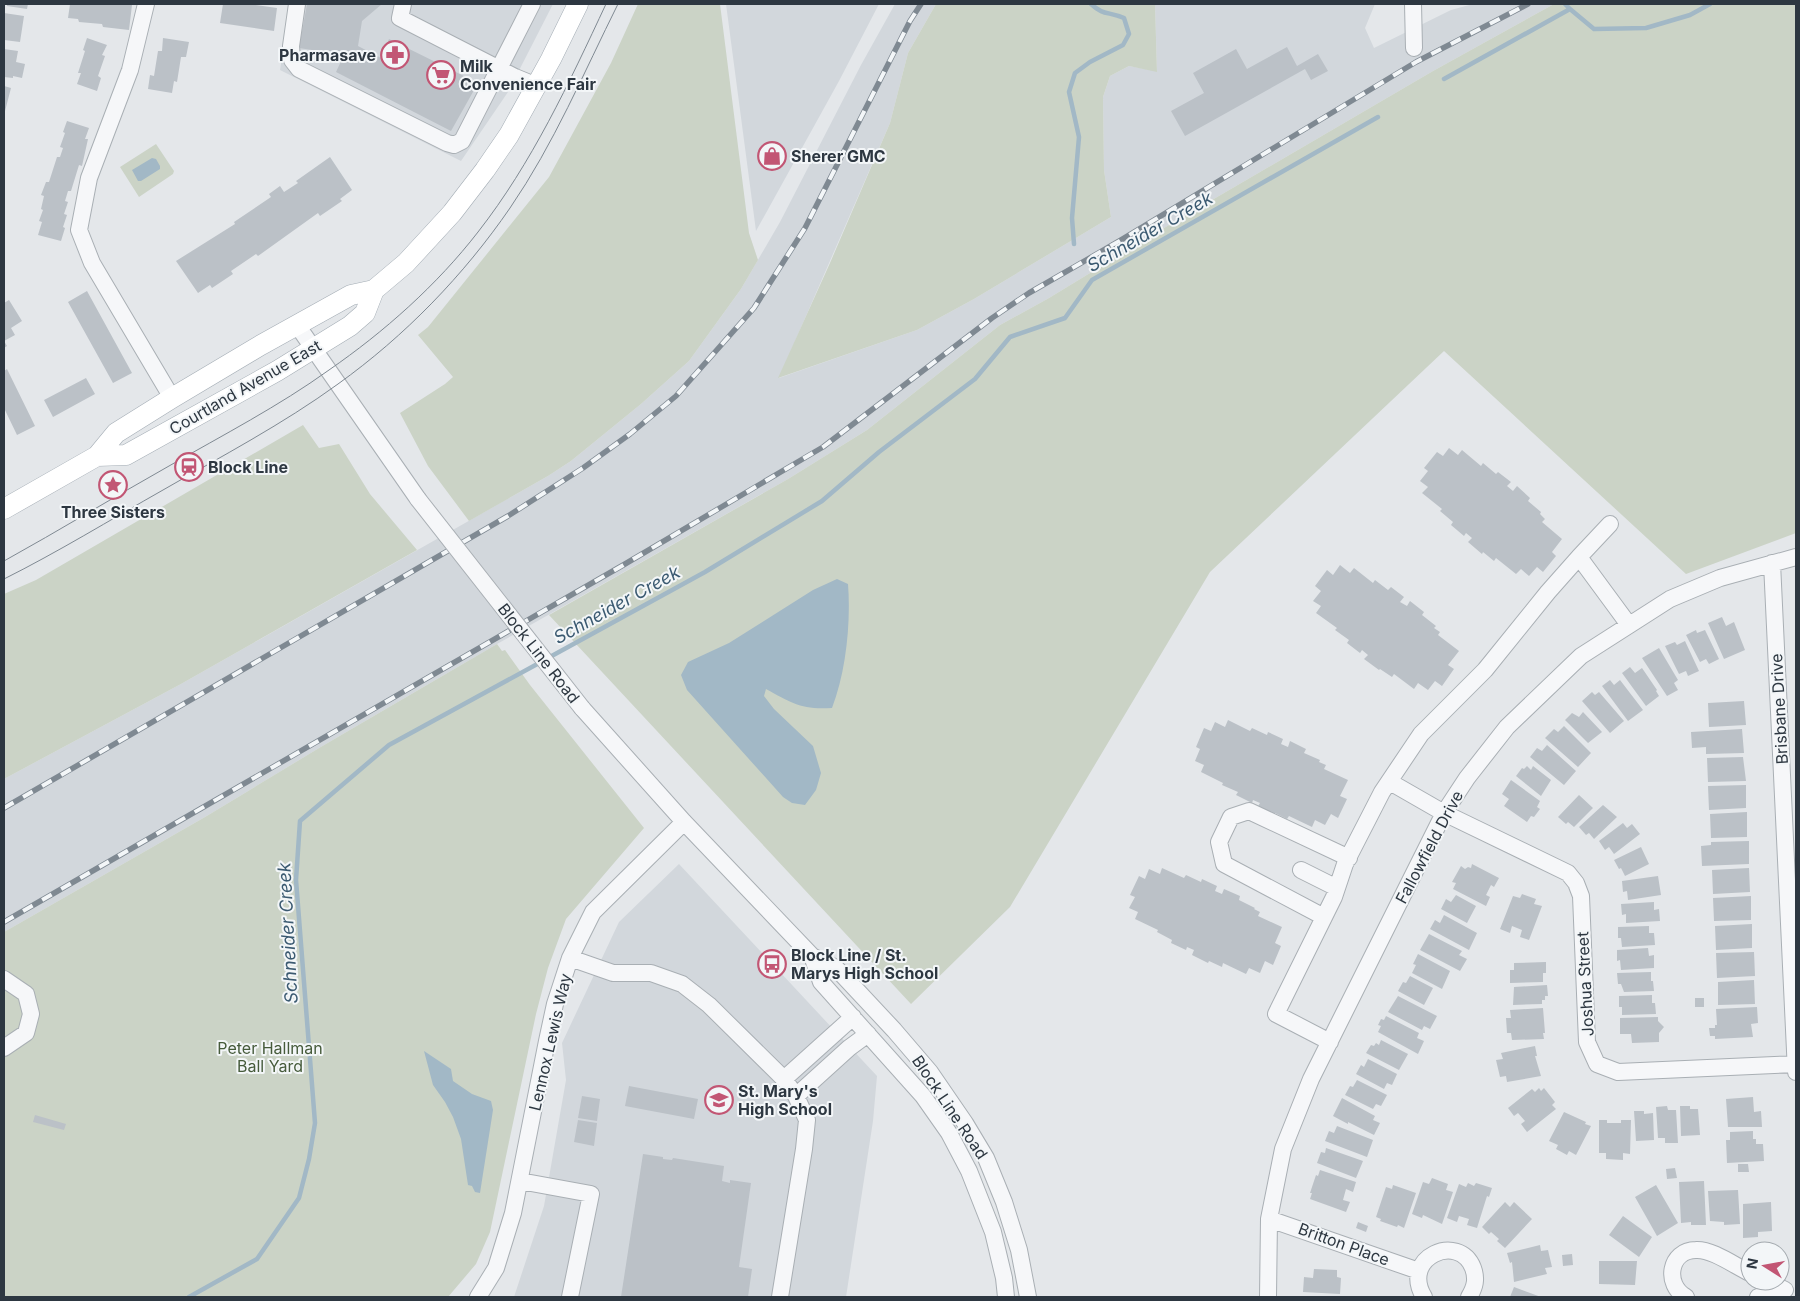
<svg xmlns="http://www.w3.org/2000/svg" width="1800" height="1301" viewBox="0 0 1800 1301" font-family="Inter,sans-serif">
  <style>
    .built { fill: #d2d7dc }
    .green { fill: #cbd3c6 }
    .water { fill: #a2b8c6 }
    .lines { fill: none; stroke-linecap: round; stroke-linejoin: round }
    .stream { stroke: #a2b8c6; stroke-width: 4.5 }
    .building { fill: #bbc1c7 }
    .minor-casing { stroke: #a9afb4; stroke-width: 18 }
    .major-casing { stroke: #a4adb5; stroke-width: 21 }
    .minor { stroke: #f6f7f9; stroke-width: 16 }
    .major { stroke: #fff; stroke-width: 20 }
    .tram { stroke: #7f8992; stroke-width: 1 }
    .rail-casing { stroke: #7f8992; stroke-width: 5.5 }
    .rail { stroke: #f3f6f8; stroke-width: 4; stroke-dasharray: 11; stroke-linecap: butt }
    .minor-bridge-casing { stroke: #a9afb4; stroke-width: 18; stroke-linecap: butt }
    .minor-bridge { stroke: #f6f7f9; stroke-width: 16 }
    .labels { text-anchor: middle; stroke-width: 4; stroke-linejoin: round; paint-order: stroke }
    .poi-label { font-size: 16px; font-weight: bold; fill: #2d3741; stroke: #f3f6f8; text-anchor: start }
    .street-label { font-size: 16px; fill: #2d3741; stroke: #f3f6f8 }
    .park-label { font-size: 16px; fill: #465b3b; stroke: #f3f6f8 }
    .water-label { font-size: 18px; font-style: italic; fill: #3b5a71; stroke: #f3f6f8 }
  </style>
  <rect width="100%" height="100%" fill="#e4e7ea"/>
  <path class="built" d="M290,4H553L508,92L461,161L280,70Z
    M726,4H879L839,81L756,231Z
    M895,4H936L908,53L890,123L779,378L917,330L974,299L1111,217L1104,170L1103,97L1110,76L1129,66L1157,71L1155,4H1375L1365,28L1374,48L1451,10L1473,4H1554L1433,71L1164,228L1049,298L1000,325L867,430L788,479L497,644L319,748L205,817L4,932V779L181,684L548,476L571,461L641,404L689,361L741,289L780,222L861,65Z
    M679,864L877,1076L873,1121L846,1297H514L544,1206L566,1080L562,1043L619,922Z"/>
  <path class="green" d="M638,4H720L749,233L758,260L741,289L689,361L641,404L571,461L548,476L469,521L428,466L400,413L445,384L453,377L418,335L428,327L549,177L611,63Z
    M936,4H1155L1157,72L1129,66L1110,76L1103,97L1104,170L1111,217L974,299L917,330L778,378L830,263L890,123L908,53Z
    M1554,4H1796V533L1686,574L1444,351L1210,572L1010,907L911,1004L549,615L788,479L867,430L1000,325L1049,298L1164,228L1433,71Z
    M156,144L174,171L173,174L139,197L120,167Z
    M303,425L319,448L339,444L370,494L417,550L181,684L4,779V594L36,580Z
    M497,644L502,651L505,650L530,685L644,828L566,919L548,968L536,1014L490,1232L476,1264L448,1297H4V932L205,817L319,748Z"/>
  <path class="water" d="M152,158L156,159L160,166V169L141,181H138L132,170Z
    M837,579L848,584C851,623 846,672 832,708C801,710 792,703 766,689L764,696L774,709L813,746L821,773L816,790L805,805L792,803L783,797L687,690L681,675L688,662L729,643L813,590Z
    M424,1051L451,1069L453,1081L472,1094L491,1101L493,1110L480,1193L475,1192L472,1186L468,1185L461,1139L453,1117L445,1102L433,1085Z"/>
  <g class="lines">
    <path class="stream" d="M1565,4L1570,9L1594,29L1646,28L1690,15L1710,4
      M1444,79L1570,9
      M1074,244L1072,218L1079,137L1069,92L1075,73L1090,62L1123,45L1129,34L1124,18C1108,11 1104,16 1091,4
      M548,658L705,572L822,501L879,452L975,379L1010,337L1065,318L1092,280L1378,117
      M189,1297L257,1259L299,1198L309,1159L315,1123L296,880L300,821L389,745L541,662"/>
  </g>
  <path class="building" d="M7,4H28L27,9L7,6Z
    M70,4L132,5L129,30L103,27L102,24L79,22L78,19L68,18Z
    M223,4H248L277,8L274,31L220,23Z
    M307,4H382L362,21L358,46L381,58L389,39L478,83L451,131L336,72L344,55L299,48Z
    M4,13L24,16L20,42L4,40Z
    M87,38L107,45L102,55L105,56L98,76L101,78L97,91L77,84L81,73H78L85,51L83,50Z
    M163,38L189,42L186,57H181L177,82L174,81L172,93L148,89L150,75L154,76L158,51H162Z
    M1287,47L1297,66L1318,54L1328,71L1311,80L1305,69L1185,136L1171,111L1204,93L1193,73L1236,49L1247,69Z
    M4,49L18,51L16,62L25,64L22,78L13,76V78L4,77Z
    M4,86L11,88L4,115Z
    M67,121L89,128L85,139H88L82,166L79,165L71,191H68L65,201L68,202L64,214L67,215L63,227L65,228L61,241L38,235L42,222L39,221L43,210L41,209L44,196L41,195L46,182H49L57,157H60L63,148L60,147L65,133L63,132Z
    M330,157L352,190L340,199L342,201L320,216L318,213L258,256L256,254L231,271L233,274L212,288L210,285L198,293L176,261L235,224L234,222L271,197L269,194L280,186L284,192L298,183L296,181Z
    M87,291L132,373L113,383L68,302Z
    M9,300L22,321L11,328L15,335L4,341L7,346L4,348V303Z
    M7,369L35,426L17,435L4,408V371Z
    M86,378L95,394L53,417L44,400Z
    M1449,448L1458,455L1462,450L1481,466L1483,463L1496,474L1498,472L1511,482L1507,486L1513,491L1517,486L1530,498L1528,501L1541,512L1540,514L1545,519L1542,522L1562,539L1552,552L1556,556L1543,572L1537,567L1529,576L1521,569L1516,574L1496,558L1494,561L1483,552L1482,554L1468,542L1472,538L1466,533L1464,536L1451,525L1453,522L1440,511L1442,509L1422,493L1428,487L1420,481L1428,471L1424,468L1437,452L1443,456Z
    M1340,565L1350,573L1354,568L1373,583L1375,580L1388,590L1391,587L1404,597L1400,602L1407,606L1410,601L1424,612L1422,615L1436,626L1434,628L1440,632L1438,635L1459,651L1448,665L1454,669L1442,686L1435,681L1428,690L1418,683L1414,689L1394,674L1392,677L1380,669L1379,670L1364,659L1368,655L1362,650L1360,653L1347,643L1349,640L1335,630L1337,628L1316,613L1321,606L1313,601L1321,591L1315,586L1327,570L1333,575Z
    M1722,617L1726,626L1734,622L1745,650L1724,659L1708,623Z
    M1696,630L1697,633L1705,630L1719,659L1709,664L1706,659L1700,662L1686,635Z
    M1685,641L1699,671L1688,676L1686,671L1679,674L1665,646L1675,642L1677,645Z
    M1659,648L1678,680L1674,683L1678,690L1667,696L1642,658Z
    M1630,667L1635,673L1642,668L1657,690L1656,691L1659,696L1646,706L1622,673Z
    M1610,680L1614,685L1620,680L1643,710L1628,721L1602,686Z
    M1592,692L1595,695L1599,692L1624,721L1610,733L1582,701Z
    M1744,701L1746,725L1709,727L1708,703Z
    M1583,712L1602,732L1588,743L1565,720L1572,713L1579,717Z
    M1228,720L1250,731L1252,728L1267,735L1268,732L1283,739L1281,744L1288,747L1290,741L1306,749L1304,753L1320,760L1319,762L1326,765L1324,769L1348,780L1340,796L1347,799L1338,818L1331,814L1325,825L1315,820L1312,827L1289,816L1287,819L1275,813L1274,816L1257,808L1260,803L1253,800L1252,803L1236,795L1238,792L1222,785L1223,783L1201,772L1204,765L1195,761L1200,749L1196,747L1204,728L1211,731L1215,722L1225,727Z
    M1564,726L1591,753L1578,767L1545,738L1554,729L1558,732Z
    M1742,729L1744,753L1706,754V747L1692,748L1691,732Z
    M1547,745L1576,771L1564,785L1530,757L1537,748L1542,751Z
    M1743,757L1746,781L1708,782L1707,758Z
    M1527,766L1531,770L1533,766L1551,780L1541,796L1516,776L1522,768L1524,769Z
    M1511,780L1540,801L1537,807L1540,809L1534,817L1531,816L1527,822L1504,806L1509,799L1502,794Z
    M1746,785V808L1709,810L1708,786Z
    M1579,795L1593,808L1574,827L1568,822L1566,824L1558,817Z
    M1603,805L1617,817L1594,839L1589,833L1586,835L1579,827Z
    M1747,812V837L1711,838L1710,814Z
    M1623,823L1627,828L1632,824L1640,834L1614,854L1609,847L1605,850L1599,841Z
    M1749,841V864L1702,866L1701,846L1711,845V842Z
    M1641,847L1649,864L1625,876L1621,868L1619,869L1614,860Z
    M1472,864L1499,878L1494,887L1491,885L1486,895L1490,897L1486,906L1453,889L1456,883L1452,882L1461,866L1465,869L1468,867L1471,868Z
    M1162,868L1184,878L1186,875L1201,882L1202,879L1217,886L1215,891L1222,894L1224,889L1240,896L1239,900L1255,908L1254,909L1260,912L1258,916L1282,927L1275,943L1281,946L1273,965L1265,961L1260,973L1249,968L1246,974L1223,963L1222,967L1209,961L1208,963L1192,955L1194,950L1187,947L1186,950L1171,943L1172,940L1157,932L1158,930L1135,919L1138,912L1129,908L1135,897L1130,895L1139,876L1145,879L1149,869L1160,874Z
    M1749,868L1750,892L1713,894L1712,870Z
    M1658,876L1661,895L1628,900L1627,891L1623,892L1622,881Z
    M1522,894L1536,899L1534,904L1542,906L1529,940L1520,937L1522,930L1512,926L1510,933L1500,929L1513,896L1520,898Z
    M1456,895L1476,906L1467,923L1441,909L1446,899L1451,902Z
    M1751,896V920L1714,921L1713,898Z
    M1654,902V910L1659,909L1660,921L1626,923V914L1622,915L1621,904Z
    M1444,915L1477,933L1469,950L1430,929L1435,920L1440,923Z
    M1752,924V948L1716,950L1715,926Z
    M1649,926V933H1654L1655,945L1622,947L1621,938H1618V927Z
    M1429,934L1462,951L1459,955L1467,959L1460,971L1420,950Z
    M1648,948L1649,956L1654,955V968L1621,970L1620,960L1617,961V950Z
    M1754,952L1755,976L1717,978L1716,953Z
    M1418,954L1450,971L1442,989L1412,973L1416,965L1413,964Z
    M1546,962V973H1543V982L1510,983V970H1514V963Z
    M1651,972V981H1653L1654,991L1624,992L1621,984H1618L1617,973Z
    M1410,976L1433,988L1424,1005L1398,991L1403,982L1406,983Z
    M1754,980L1755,1004L1718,1005V982Z
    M1547,985L1548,996H1545V1000H1542V1004L1513,1005L1514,987Z
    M1652,995V1003H1655L1656,1014L1622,1015V1007H1619V996Z
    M1398,996L1437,1016L1430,1029L1424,1026L1422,1030L1388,1012Z
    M1695,998H1704V1007H1695Z
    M1757,1007L1758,1023L1751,1024L1753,1037L1715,1039V1036H1710L1709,1028H1715V1025H1717L1716,1009Z
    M1543,1008L1545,1033H1543L1544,1039L1512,1040L1511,1033H1507L1506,1018H1511L1510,1010Z
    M1386,1016L1419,1033L1417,1038L1424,1041L1418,1054L1378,1032L1381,1026L1378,1025L1381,1019L1384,1020Z
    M1658,1017V1021L1664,1027L1659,1033V1042L1632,1043L1631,1034H1620V1018Z
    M1381,1040L1408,1054L1399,1070L1366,1053L1371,1045L1374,1046L1376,1043L1379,1045Z
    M1535,1046L1537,1056H1535L1541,1076L1507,1082L1506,1076L1500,1077L1496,1060L1503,1059L1501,1053Z
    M1368,1059L1397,1074L1392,1085L1387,1083L1384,1089L1356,1074L1361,1065L1364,1067Z
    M1357,1080L1387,1095L1381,1106L1376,1104L1373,1109L1345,1095L1350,1086L1353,1087Z
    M629,1086L698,1099L694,1119L625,1106Z
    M1539,1088L1541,1091L1544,1088L1555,1102L1552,1105L1556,1109L1527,1132L1521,1124L1525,1121L1518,1113L1514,1116L1508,1108L1532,1089L1535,1092Z
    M582,1096L600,1099L597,1121L578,1118Z
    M1753,1097L1754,1112L1761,1111L1762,1127H1728L1726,1099Z
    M1342,1098L1375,1116L1373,1120L1380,1123L1374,1135L1348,1122V1124L1333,1116Z
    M1667,1106L1668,1110H1676L1678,1143H1665V1138H1658L1656,1107Z
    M1680,1106H1690V1109H1698L1700,1135L1681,1136Z
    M1634,1111H1644V1114L1653,1113L1654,1140L1636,1141Z
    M1564,1112L1586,1122L1585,1124L1591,1126L1576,1155L1569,1151L1567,1155L1556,1149L1558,1145L1549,1141Z
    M35,1115L66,1124L64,1130L33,1122Z
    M578,1120L597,1123L594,1146L574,1142Z
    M1599,1120H1607V1123H1621V1120H1631L1630,1154L1623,1153V1160L1606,1159V1153H1599Z
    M1337,1126L1373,1140L1367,1157L1325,1141L1329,1131L1334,1133Z
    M1753,1131V1139H1756V1144H1763L1764,1161L1727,1163L1726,1140H1730V1132Z
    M1326,1148L1363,1161L1356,1178L1317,1163L1321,1152L1325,1153Z
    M643,1154L663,1157V1159L672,1160L673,1158L724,1166L722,1181L730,1183V1180L751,1183L739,1267L752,1269L748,1297H621Z
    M1738,1164H1748L1749,1172H1738Z
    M1675,1168L1677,1178L1667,1179L1666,1169Z
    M1320,1170L1356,1182L1353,1192L1346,1189L1343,1200L1350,1202L1346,1212L1310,1199L1312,1193H1310L1316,1175L1318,1176Z
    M1432,1178L1448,1184L1446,1190L1453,1192L1442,1224L1423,1215L1422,1218L1412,1214L1423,1182L1429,1184Z
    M1704,1181L1706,1225H1691V1222L1681,1223L1679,1182Z
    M1468,1183L1474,1186L1476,1183L1492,1188L1489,1197L1487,1196L1477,1228L1467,1225L1469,1219L1459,1216L1457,1222L1447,1218L1459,1184L1466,1187Z
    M1393,1185L1416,1193L1404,1228L1398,1225L1397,1227L1380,1221L1381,1219L1376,1217L1386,1187L1392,1189Z
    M1656,1185L1678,1223L1657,1236L1635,1197Z
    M1738,1190L1740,1224L1724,1225V1222L1710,1221L1708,1191Z
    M1505,1202L1510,1207L1514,1202L1532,1219L1505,1248L1497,1241L1499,1239L1491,1232L1489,1234L1482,1227Z
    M1771,1202L1772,1231L1758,1232V1237L1743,1238V1204Z
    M1623,1216L1652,1237L1639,1257L1609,1235Z
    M1358,1222L1368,1226L1366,1232L1356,1228Z
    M1540,1245L1541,1251L1548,1250L1552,1267L1545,1268L1547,1274L1514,1282L1512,1262L1510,1263L1507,1253Z
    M1572,1254L1573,1265L1563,1266L1562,1255Z
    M1599,1261H1637L1635,1285L1599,1284Z
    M1314,1269L1337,1270V1277L1341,1278L1340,1294L1303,1292L1304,1277L1313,1278Z
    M1514,1287L1541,1297H1510Z"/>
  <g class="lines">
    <defs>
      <path id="minor" d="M146,4L130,70L89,178L79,230L92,263L172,398
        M297,4L291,46L292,60L299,69L447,143L454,145L462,141L532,4
        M403,4L400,18L515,77L537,86
        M1413,4L1414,48
        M297,325L418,499
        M1579,557L1629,625
        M1772,563L1796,1072
        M582,708L684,822L812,956L836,968L894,1030L930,1072L965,1123L986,1158L1004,1202L1019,1250L1028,1297
        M1390,782L1444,813L1568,873L1576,883L1581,896L1587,1042L1597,1064L1618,1072L1796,1064
        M1301,870L1337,888
        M1324,917L1224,864L1219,842L1231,817L1249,811L1349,858
        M812,956L821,982L923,1096L949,1133L969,1171L993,1232L1004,1278L1006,1297
        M570,958L613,973H651L682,984L709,1005L784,1079L796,1096L807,1120L804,1149L780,1297
        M4,979L26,994L31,1014L26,1033L4,1048
        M1330,1042L1276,1014L1334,897L1345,864L1382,792L1421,734L1485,670L1548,592L1579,557L1610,524
        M784,1079L853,1017
        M796,1096L849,1048L868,1034
        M520,1181L591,1194L570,1297
        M1269,1219L1419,1271
        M478,1297L496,1268L513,1213L547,1041L555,1004L570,958L593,912L684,822
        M1268,1297L1269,1219L1283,1149L1311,1079L1444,813L1467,778L1507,727L1581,656L1670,599L1720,578L1796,557
        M1424,1297C1400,1257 1459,1232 1473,1268C1477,1279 1475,1287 1469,1297
        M1686,1297C1664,1285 1669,1250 1696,1250C1712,1249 1735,1266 1750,1273
        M1758,1297L1785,1290L1767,1281"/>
      <path id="major" d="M97,456L126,455L277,371L350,326L365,313L374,290
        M4,509L97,456L116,433L172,398L261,345L351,295L374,290L406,263L452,213L485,170L509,135L551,59L578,4"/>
    </defs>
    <use href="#minor" class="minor-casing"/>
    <use href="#major" class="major-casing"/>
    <use href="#minor" class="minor"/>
    <use href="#major" class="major"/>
    <path class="tram" d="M4,561C60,530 114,497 169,466C223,435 279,406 329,370C384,332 437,285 478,232C532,163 569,83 606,4
      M4,579C58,552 110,520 163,490C222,456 283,424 338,384C405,336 464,275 510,208C554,144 584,72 618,4"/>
    <defs>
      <path id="rail" d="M4,808L508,516L583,468L630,434L676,396L754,308L805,228L910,21L921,4
        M4,922L625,564L823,447L992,318L1029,293L1121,240L1416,62L1528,4"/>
    </defs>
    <use href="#rail" class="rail-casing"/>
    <use href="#rail" class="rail"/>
    <defs>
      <path id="minor-bridge" d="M418,499L582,708"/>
    </defs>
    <use href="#minor-bridge" class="minor-bridge-casing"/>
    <use href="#minor-bridge" class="minor-bridge"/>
  </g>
  <defs>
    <symbol id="pharmacy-ring" viewBox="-11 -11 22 22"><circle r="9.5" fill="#f3f6f8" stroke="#c25674" stroke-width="1.5"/><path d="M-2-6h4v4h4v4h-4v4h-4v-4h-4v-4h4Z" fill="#c25674"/></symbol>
    <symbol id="supermarket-ring" viewBox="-11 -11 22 22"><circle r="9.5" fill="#f3f6f8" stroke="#c25674" stroke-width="1.5"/><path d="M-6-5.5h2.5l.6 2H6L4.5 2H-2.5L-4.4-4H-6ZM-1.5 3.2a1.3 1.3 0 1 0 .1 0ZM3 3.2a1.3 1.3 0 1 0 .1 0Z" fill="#c25674"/></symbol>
    <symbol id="shop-ring" viewBox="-11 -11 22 22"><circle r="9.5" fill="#f3f6f8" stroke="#c25674" stroke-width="1.5"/><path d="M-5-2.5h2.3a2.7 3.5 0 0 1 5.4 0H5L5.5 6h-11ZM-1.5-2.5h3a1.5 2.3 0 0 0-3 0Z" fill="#c25674"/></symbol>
    <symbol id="station-ring" viewBox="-11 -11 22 22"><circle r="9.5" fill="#f3f6f8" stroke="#c25674" stroke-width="1.5"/><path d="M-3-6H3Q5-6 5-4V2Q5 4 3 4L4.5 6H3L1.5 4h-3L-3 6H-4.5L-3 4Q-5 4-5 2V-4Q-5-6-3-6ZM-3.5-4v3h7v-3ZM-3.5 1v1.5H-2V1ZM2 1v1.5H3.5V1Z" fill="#c25674"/></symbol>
    <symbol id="sight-ring" viewBox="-11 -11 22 22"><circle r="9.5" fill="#f3f6f8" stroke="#c25674" stroke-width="1.5"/><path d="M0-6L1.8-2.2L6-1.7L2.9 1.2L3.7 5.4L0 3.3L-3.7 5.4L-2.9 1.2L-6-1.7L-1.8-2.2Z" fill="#c25674"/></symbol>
    <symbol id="bus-ring" viewBox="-11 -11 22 22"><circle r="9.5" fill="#f3f6f8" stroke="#c25674" stroke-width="1.5"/><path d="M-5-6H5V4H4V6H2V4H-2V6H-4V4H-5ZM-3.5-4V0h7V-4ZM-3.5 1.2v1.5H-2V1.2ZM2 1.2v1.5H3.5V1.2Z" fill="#c25674"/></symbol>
    <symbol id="school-ring" viewBox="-11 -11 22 22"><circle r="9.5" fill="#f3f6f8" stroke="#c25674" stroke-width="1.5"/><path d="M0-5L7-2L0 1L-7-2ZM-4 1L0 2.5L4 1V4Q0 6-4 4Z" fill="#c25674"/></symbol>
  </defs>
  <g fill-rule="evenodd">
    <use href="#pharmacy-ring" x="379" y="39" width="32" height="32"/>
    <use href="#supermarket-ring" x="425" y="59" width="32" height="32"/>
    <use href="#shop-ring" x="756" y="140" width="32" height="32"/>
    <use href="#station-ring" x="173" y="451" width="32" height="32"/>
    <use href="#sight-ring" x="97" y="469" width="32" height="32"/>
    <use href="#bus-ring" x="756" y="948" width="32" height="32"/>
    <use href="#school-ring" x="703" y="1084" width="32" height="32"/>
  </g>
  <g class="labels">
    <g class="poi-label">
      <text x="376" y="61" text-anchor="end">Pharmasave</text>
      <text x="460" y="72">Milk<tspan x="460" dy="18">Convenience Fair</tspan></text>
      <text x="791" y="162">Sherer GMC</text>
      <text x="208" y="473">Block Line</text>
      <text x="113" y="518" text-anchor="middle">Three Sisters</text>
      <text x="791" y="961">Block Line / St.<tspan x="791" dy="18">Marys High School</tspan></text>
      <text x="738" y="1097">St. Mary's<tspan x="738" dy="18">High School</tspan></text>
    </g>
    <g class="street-label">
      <text transform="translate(245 387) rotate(-30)" y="6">Courtland Avenue East</text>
      <text transform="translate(539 653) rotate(52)" y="6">Block Line Road</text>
      <text transform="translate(1779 709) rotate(-93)" y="6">Brisbane Drive</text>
      <text transform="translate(1429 847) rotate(-62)" y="6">Fallowfield Drive</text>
      <text transform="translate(1585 984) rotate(-93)" y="6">Joshua Street</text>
      <text transform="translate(550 1042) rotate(-77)" y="6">Lennox Lewis Way</text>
      <text transform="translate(950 1107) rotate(56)" y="6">Block Line Road</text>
      <text transform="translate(1344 1244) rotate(20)" y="6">Britton Place</text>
    </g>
    <g class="park-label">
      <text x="270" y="1054">Peter Hallman<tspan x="270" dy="18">Ball Yard</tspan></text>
    </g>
    <g class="water-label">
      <text transform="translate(1150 232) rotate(-30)" y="6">Schneider Creek</text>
      <text transform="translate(617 605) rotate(-29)" y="6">Schneider Creek</text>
      <text transform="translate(288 933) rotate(-93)" y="6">Schneider Creek</text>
    </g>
  </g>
  <rect width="1800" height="1301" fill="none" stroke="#2d3741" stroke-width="10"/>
  <g transform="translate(1765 1266) rotate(281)"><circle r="24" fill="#f3f6f8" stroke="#a4aaaf"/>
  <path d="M0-4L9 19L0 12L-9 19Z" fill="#c25674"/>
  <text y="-8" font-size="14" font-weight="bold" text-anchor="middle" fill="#2d3741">N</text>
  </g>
</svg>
